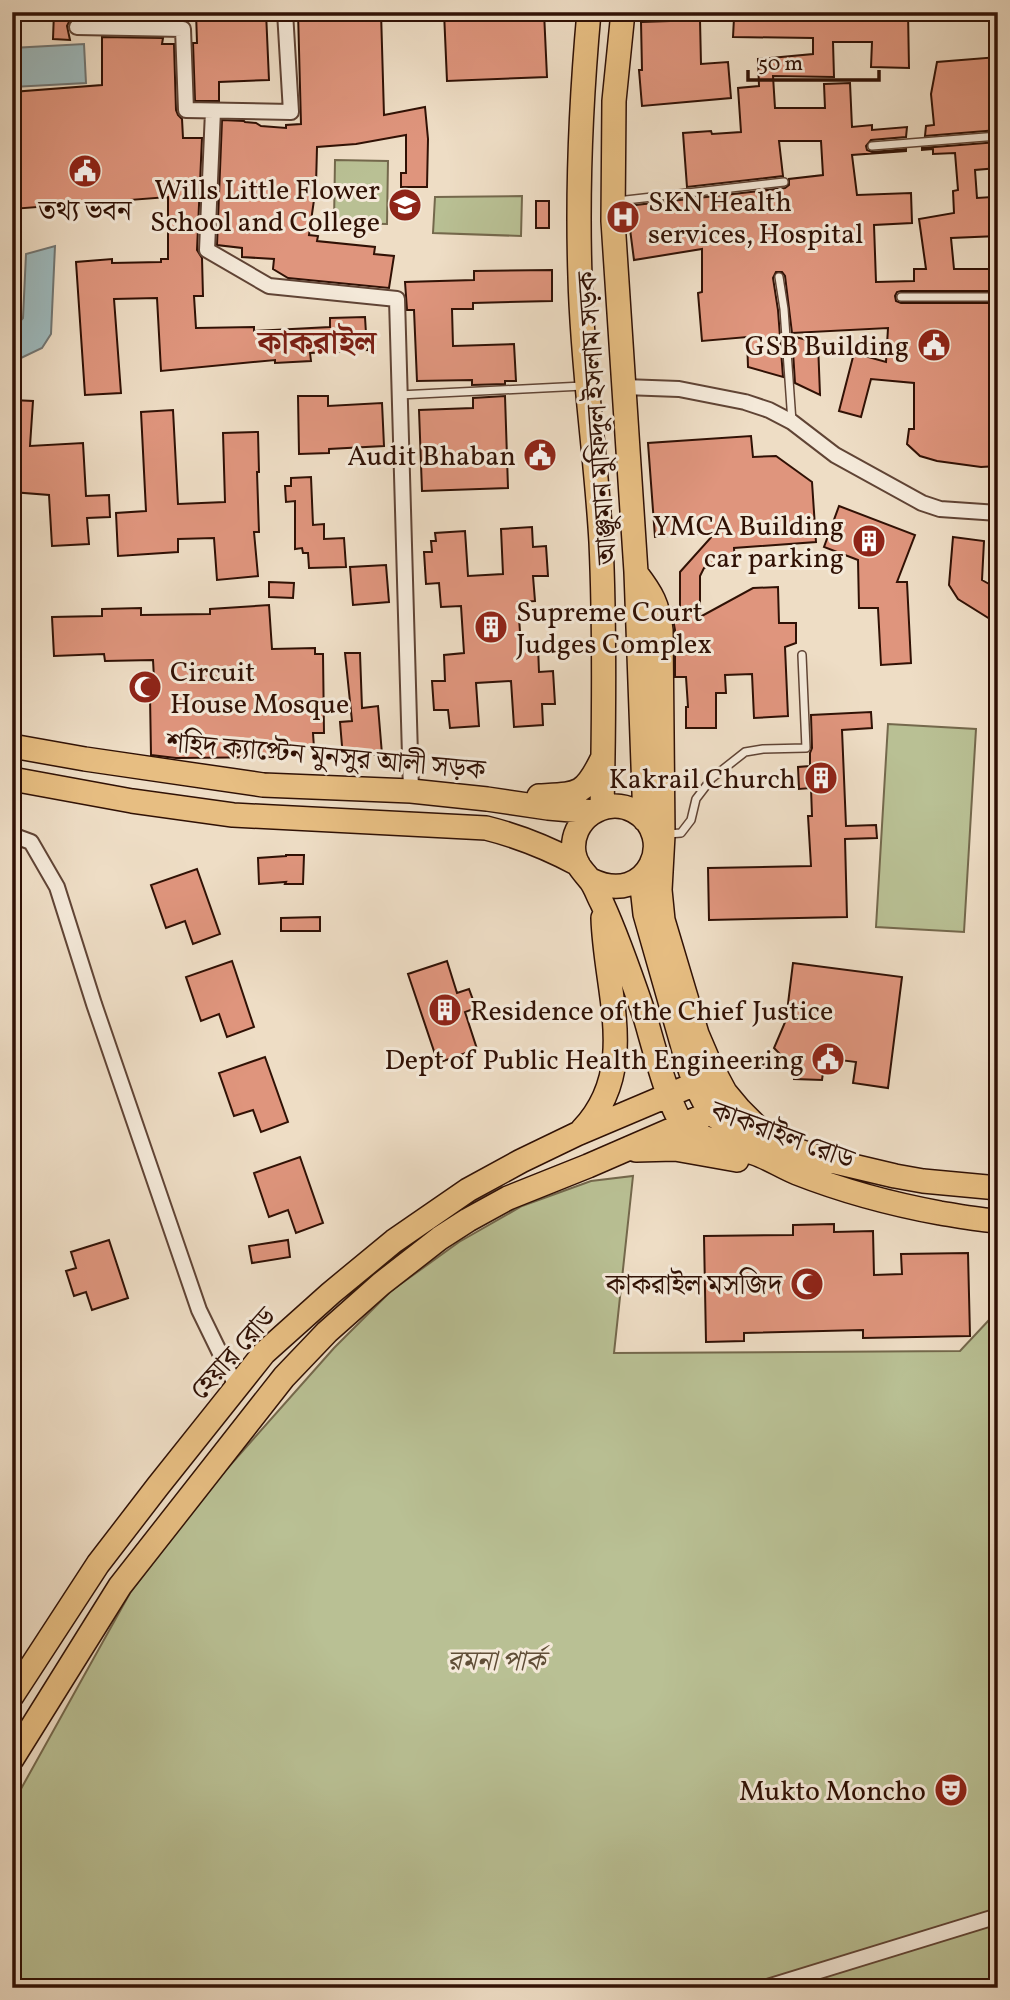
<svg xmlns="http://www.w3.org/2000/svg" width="1010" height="2000" viewBox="0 0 1010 2000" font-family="Vollkorn,'Noto Serif Bengali',serif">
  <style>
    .green { fill: #b9c094; stroke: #74684c; stroke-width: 2 }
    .water { fill: #9dbabe; stroke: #717674; stroke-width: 2 }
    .building { fill: #df957d; stroke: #301105; stroke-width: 2 }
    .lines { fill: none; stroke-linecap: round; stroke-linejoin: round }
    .lane-casing { stroke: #604435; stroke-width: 10 }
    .street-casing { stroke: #604435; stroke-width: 18 }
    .primary-casing { stroke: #301105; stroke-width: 26 }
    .lane { stroke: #f4e9d9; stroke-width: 7 }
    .street { stroke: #f4e9d9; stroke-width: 14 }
    .primary { stroke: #e7be82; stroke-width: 23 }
    .labels { text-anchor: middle; stroke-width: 6; stroke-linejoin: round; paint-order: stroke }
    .poi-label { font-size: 28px; fill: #301105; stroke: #f4e9d9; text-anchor: end }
    .street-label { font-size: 28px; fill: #301105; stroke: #f4e9d9 }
    .park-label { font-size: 28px; font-style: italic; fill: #604e37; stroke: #f4e9d9 }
    .quarter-label { font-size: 32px; font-weight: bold; fill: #7a1f14; stroke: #f4e9d9 }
  </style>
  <rect width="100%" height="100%" fill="#eeddc5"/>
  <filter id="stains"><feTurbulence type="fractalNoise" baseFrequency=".00286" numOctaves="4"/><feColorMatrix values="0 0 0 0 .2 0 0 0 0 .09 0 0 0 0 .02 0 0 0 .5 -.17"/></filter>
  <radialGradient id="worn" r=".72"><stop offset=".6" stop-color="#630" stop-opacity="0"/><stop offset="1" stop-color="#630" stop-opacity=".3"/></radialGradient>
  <path class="green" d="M335,160L388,161L387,224L334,223Z
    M522,196L521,236L433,233L435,197Z
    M888,724L976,729L964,932L876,927Z
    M633,1176L614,1353L960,1351L989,1320L996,1248H998V1988H12V1805L130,1593L210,1488L334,1348L391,1291L459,1242L522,1206L591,1181Z"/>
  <path class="water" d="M84,44L86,83L13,87L12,48Z
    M55,246L51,334L42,348L19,359H12V328L15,327L23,318L26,254Z"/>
  <path class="building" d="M54,12H71L70,20L67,26L70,40L53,39Z
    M196,12H266L269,80L219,82V101H195L193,43H197Z
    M298,12H381L384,115L425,107L428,139L427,187H401V173H406V135L356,144L317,147L316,186L309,235L318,236L317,241L375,247L374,254L394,256L389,288L288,278L273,269L274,259L242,257V248L217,245L222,120L244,121L245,122L256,123L261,126L286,128V125L301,124Z
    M444,12H544L547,77L447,81Z
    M807,12H908L909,68L871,67L872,42H833L834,77L773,76L775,108H825L824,84L850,83L852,127L872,125V130L907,127L906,137L871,140L866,146L867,150L872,152L906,149V151L852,155L857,195L911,193L912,223L874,225L876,282L914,281V269H926L919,219L954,213L953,191L958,190L955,153L933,154V149L922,150V148L998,142V168L975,170L977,198L992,197V204L998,206V236L951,238L954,269H998V291H901L897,292L895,296L896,301L901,303H998V466L981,467L937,461L920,456L907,444L909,429H914V383L871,379L861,417L839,411L854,353L886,362L888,328L792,333L785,276L782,272H776L773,278L778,310L783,377L748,367L747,337L702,341L698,293L702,292V249L634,260L627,206L785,188L789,185V179L823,175L821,141H779L783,176L687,187L683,133L711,131L712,134L741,132L738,88L759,86L758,59L813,54V38L733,37L734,18L807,20Z
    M700,20L701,64L728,62L731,98L642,106L639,70H642L641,22Z
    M102,37L163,38L162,44H174L176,110L178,115L182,119L183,138H202L197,250L202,258L203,296H194L196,328L254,327V331L330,327V318L365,317L367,350L310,353L311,361L275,363V360L161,371L157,298L114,299L121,393L85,395L76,262L112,259V263L161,262V259H168V197L12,209V92L102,85Z
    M998,57V130L925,136L926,126L934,125L931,94L937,62Z
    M536,201H549V228H536Z
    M552,270V301L473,303V309H452L453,346L514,344L516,381H505V384L472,385V380L417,381L414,310H407L405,282L474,280V271Z
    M792,336L818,343L820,395L795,383Z
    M298,396H328V406L382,403L384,446L329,449V453L299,454Z
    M505,396L508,488L422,491L419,410L473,408V398Z
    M12,400L33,401L30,446L83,443L86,496L109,495L110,517L87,518L89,544L52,546L49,495L12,492Z
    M173,410L178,504L225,502L223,433L258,432L259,472H257L259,532H254L258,576L217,580L214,538L178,539V552L118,556L116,513L146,511L141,412Z
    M751,436L753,457L776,456L812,482L816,542L734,548L735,563H715L704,568L700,576V617L753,588L778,587L779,623H796V643L785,647L788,716L754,718L752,674L725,675L726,693H716V728H686V707H688L686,677H675V630L671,608L680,607V572L715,533L655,537L648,443Z
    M311,477L313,525L324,524V539L344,538L346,567L309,568L308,553H303L302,548L295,549V501L286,502L285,486H291V478Z
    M839,506L915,535L897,582H907L911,663L881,665L878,608H859L858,560L824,547Z
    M532,527L533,547L546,546L548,576H533L535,601L518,602L521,647L538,646L539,672L553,671L555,704H542L543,725L514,727L511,681L476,683L479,726L450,728L448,710H434L432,681H445L444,655L464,653L461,606L441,607L439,583L426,584L424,552H432L431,541H436L435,533L465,531L468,576L503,574L501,529Z
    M953,537L984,541L982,580L998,589V624L958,599L949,585Z
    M386,565L389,602L353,605L350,567Z
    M269,582L294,583L293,598L269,597Z
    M269,605L272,649L315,648V654H323L324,733H313L314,748L273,749V757L176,758L151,755L150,696H155L153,660L105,661L104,654L54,656L52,617L102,616V609L141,608V615L210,614V609Z
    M345,653H360L362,708L378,706L382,754L343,758L340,722L352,721Z
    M871,712L872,728L842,730L846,826L876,825L877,838L845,839L847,917L709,920L708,868L811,866L808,816H812L811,788L799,789L798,767L810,766V753L812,748L811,715Z
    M286,855H304L303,884H285L286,882L259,884L258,858L286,856Z
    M197,869L220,934L193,944L185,921L166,928L151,885Z
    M320,917V931H281V918Z
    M232,961L254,1027L227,1037L219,1014L201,1021L186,977Z
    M447,961L457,993L469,989L476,1008L465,1012L477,1049L438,1063L408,974Z
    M793,963L902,977L888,1088L853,1083L856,1062L825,1058L822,1080L794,1079V1071L757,1069L780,1054L774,1048L786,1020Z
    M265,1057L288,1122L261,1132L253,1110L234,1116L219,1073Z
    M300,1157L323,1223L296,1233L288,1210L269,1217L254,1173Z
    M834,1224V1232L873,1231L874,1275L902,1274L901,1254L968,1253L970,1336L863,1338V1330L744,1333V1341L706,1342L704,1236L793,1235V1225Z
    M109,1240L128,1298L92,1310L86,1292L74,1296L66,1271L76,1268L71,1252Z
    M288,1240L290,1257L252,1263L249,1246Z"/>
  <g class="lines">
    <defs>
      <path id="lane" d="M872,146L998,136
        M997,200H998
        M617,201L784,182
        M779,277L784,309L792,422
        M901,297H998
        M399,395L583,386
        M668,834L681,833L691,820L696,799L712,778L745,752L763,749L806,748L802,655"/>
      <path id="street" d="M77,27L183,29L186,110L291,112L285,12
        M213,111L207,250L269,286L397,299L411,791
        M624,387L679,389L745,402L769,410L792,422L835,455L922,503L940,509L998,513
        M12,835L31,842L57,887L94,1004L199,1310L237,1388
        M764,1988L998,1916"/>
      <path id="primary" d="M589,12C581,100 577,189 580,277C582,366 596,454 601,542C605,630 604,719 602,808
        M623,12L614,101L613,221L636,572L645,820
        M636,573C652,594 658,604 661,630L663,835L660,890L663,920L697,1034L709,1062L725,1092L740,1110L772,1142
        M12,746L85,759L263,785L411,791L487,799L548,808L594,812
        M12,779L132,801L233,815L486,828C518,836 548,848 578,864
        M539,796C578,794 584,796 602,759
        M641,878L645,914L687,1061L695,1084L710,1113L729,1125L772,1142L823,1159L895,1176L923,1181L998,1188
        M591,880C649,908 678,835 634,811C605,795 569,820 574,853C576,865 583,871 590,880C595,886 598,896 602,903C619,940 632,979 645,1017C652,1040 670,1113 685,1127C697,1139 736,1147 754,1153C769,1158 782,1167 797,1173C843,1191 891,1204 940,1213C959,1216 978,1220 998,1221
        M582,1130C640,1069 605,992 603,918
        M636,1150L675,1149L737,1160
        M12,1696L98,1564L158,1486L264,1353L331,1293L394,1241L468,1190L521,1161L577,1134L695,1084
        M12,1759L120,1586L284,1377L327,1332L381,1284L440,1238L468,1220L508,1198L588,1166L710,1113"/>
    </defs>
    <use href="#lane" class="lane-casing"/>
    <use href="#street" class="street-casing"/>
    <use href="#primary" class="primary-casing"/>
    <use href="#lane" class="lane"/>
    <use href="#street" class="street"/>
    <use href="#primary" class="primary"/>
  </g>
  <defs>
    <symbol id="civic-disc" viewBox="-11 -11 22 22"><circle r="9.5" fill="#8f2418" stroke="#f4e9d9"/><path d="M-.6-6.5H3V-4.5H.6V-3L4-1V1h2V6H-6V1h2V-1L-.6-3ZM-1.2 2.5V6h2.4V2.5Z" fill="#fff"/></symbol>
    <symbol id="school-disc" viewBox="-11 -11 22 22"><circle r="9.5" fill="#8f2418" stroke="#f4e9d9"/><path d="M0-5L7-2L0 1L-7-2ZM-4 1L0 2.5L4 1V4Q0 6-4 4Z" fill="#fff"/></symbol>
    <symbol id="hospital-disc" viewBox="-11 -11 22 22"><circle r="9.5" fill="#8f2418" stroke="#f4e9d9"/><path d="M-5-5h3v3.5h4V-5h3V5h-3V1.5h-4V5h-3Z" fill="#fff"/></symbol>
    <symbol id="building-disc" viewBox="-11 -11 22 22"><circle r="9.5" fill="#8f2418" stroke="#f4e9d9"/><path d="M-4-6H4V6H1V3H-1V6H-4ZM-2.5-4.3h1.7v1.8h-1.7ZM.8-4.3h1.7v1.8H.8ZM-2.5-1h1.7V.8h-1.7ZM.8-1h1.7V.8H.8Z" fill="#fff"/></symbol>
    <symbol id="mosque-disc" viewBox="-11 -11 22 22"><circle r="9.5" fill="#8f2418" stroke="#f4e9d9"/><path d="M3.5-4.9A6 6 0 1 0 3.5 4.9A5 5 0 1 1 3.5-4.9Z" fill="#fff"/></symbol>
    <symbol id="theatre-disc" viewBox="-11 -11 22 22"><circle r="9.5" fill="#8f2418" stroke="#f4e9d9"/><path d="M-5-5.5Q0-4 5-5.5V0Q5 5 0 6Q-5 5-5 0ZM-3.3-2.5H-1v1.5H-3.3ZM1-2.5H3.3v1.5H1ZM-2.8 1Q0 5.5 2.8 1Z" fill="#fff"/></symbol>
  </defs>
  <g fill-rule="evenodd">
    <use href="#civic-disc" x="66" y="152" width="38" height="38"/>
    <use href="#school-disc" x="386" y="186" width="38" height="38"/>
    <use href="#hospital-disc" x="604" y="198" width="38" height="38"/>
    <use href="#civic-disc" x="915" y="326" width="38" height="38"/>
    <use href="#civic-disc" x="521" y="436" width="38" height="38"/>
    <use href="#building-disc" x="850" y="522" width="38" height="38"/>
    <use href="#building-disc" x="472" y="608" width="38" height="38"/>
    <use href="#mosque-disc" x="126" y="668" width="38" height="38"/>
    <use href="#building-disc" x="802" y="759" width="38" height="38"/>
    <use href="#building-disc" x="426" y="991" width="38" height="38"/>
    <use href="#civic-disc" x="809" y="1040" width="38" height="38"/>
    <use href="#mosque-disc" x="788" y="1265" width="38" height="38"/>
    <use href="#theatre-disc" x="932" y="1771" width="38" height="38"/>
  </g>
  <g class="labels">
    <g class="poi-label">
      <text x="380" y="199">Wills Little Flower<tspan x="380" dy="32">School and College</tspan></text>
      <text x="648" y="211" text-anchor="start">SKN Health<tspan x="648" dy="32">services, Hospital</tspan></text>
      <text x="85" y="220" text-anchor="middle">তথ্য ভবন</text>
      <text x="909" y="355">GSB Building</text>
      <text x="516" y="465">Audit Bhaban</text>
      <text x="844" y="535">YMCA Building<tspan x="844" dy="32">car parking</tspan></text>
      <text x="516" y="621" text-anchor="start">Supreme Court<tspan x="516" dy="32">Judges Complex</tspan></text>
      <text x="170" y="681" text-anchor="start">Circuit<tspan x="170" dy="32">House Mosque</tspan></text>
      <text x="796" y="788">Kakrail Church</text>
      <text x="470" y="1020" text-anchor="start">Residence of the Chief Justice</text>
      <text x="804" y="1069">Dept of Public Health Engineering</text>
      <text x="782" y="1294">কাকরাইল মসজিদ</text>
      <text x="926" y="1800">Mukto Moncho</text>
    </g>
    <g class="street-label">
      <text transform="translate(596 418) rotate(-94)" y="10">আঞ্জুমান মুফিদুল ইসলাম সড়ক</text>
      <text transform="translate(326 755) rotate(5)" y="10">শহিদ ক্যাপ্টেন মুনসুর আলী সড়ক</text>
      <text transform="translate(783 1134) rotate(20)" y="10">কাকরাইল রোড</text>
      <text transform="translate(232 1353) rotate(-48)" y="10">হেয়ার রোড</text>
    </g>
    <g class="park-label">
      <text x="496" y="1670">রমনা পার্ক</text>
    </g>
    <g class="quarter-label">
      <text x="317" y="353">কাকরাইল</text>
    </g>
  </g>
  <rect width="1010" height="2000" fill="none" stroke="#eeddc5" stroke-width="42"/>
  <rect x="14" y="14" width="982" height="1972" fill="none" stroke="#301105" stroke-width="3.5"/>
  <rect x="21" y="21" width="968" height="1958" fill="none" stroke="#301105" stroke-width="2"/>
  <path d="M748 70v10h131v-10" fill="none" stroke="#301105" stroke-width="3.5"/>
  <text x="758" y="70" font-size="21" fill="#301105" stroke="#f4e9d9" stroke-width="5" paint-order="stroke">50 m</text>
  <rect width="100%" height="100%" filter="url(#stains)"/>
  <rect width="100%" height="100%" fill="url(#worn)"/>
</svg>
